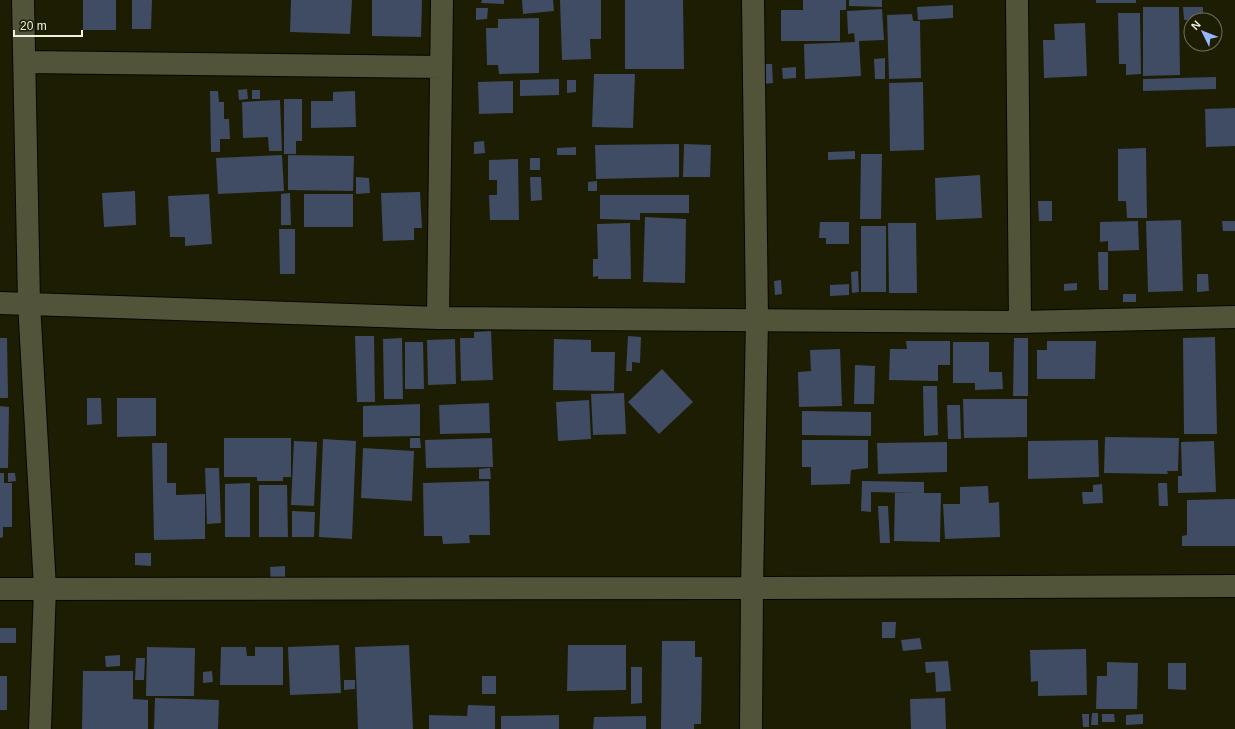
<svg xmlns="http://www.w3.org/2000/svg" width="1235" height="729" viewBox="0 0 1235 729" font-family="Arial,sans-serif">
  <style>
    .building { fill: #404b64 }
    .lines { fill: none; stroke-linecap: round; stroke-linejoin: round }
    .minor-casing { stroke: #070700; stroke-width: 24 }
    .tertiary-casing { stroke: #070700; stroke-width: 24 }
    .minor { stroke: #515438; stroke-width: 22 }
    .tertiary { stroke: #515438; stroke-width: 22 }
  </style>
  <rect width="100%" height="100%" fill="#1c1d03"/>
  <path class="building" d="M83,0H116V30H83Z
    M132,0H152L151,29H132Z
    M291,0H352L350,34L290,32Z
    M372,0H422L421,37L372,36Z
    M482,0H504V4L481,3Z
    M522,0H553L554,11L523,14Z
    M560,0H601V39H590L591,59L562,60Z
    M625,0H683L684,69H625Z
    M803,0H846V10H840V41H781V10H803Z
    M849,0H882V7L849,6Z
    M1096,0H1136V3H1096Z
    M953,5V18L918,20L917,7Z
    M1143,7H1179L1180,75L1143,76Z
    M1183,7H1203V19L1184,20Z
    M476,8H488L487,19L476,20Z
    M882,9L884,40L859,41L861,76L805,79L804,44L855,42L854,33L848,34L847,11Z
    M1118,13H1140L1141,74L1126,75V64H1119Z
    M912,14L913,21H920L921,78L889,79L887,15Z
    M539,18V73L499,74L498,65H487L486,28H498V19Z
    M1085,23L1087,76L1044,78L1043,40H1055L1054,24Z
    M885,58V79H875L874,59Z
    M760,64H772L773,83L761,84Z
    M796,67V78L783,79L782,68Z
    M594,74H635L633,128L592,127Z
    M1216,77V89L1143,91V79Z
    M559,79V95L520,96V80Z
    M567,80H576V92L567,93Z
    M513,81V113L479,114L478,82Z
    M923,82L924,150L890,151L889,83Z
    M247,89L248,99L239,100L238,90Z
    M252,90H260V99H252Z
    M210,91H218L219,102H224V119H229L230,139H220V152H211Z
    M355,91L356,127L311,128V101H333V92Z
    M284,99H302V141H296V154H284Z
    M280,100L282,151H269L268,137L243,138L242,102Z
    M1235,108V146L1206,147L1205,109Z
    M484,141L485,153L474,154V142Z
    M679,144V177L596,179L595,145Z
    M684,144L711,145L710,177H683Z
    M576,147V155H557V148Z
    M1146,148L1147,218H1127L1126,201H1118V149Z
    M855,151V159L828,160V152Z
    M861,154H882L881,219H860Z
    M282,155L284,191L218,194L216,158Z
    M288,155L354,156L353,191L288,190Z
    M530,158H540V170H530Z
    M518,159L519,220H490L489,195H497V180H489V160Z
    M980,175L982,218L936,220L935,178Z
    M356,177L369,178L370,193L356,194Z
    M530,177H541L542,200L531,201Z
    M597,181V191H588V182Z
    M135,191L136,225L104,227L102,193Z
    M420,192L422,228H414V240L383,241L381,193Z
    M290,193L291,225H281V194Z
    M209,194L212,244L185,246V237H170L168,196Z
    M304,194H353V227H304Z
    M600,195H689V213H640V220L600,219Z
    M1038,201H1052V221H1039Z
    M645,217L686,219L685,283L643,282Z
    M1181,220L1183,291L1148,292L1146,221Z
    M1138,221L1139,250L1108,251V241L1100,242V222Z
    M1222,221H1235V231H1223Z
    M820,222H849V244H826V238H819Z
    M630,223L631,279H598V276L593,277V259H598L597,224Z
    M888,223H916L917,293H889Z
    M861,226H886V292H861Z
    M279,229H295V274H280Z
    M1098,252H1108V290H1099Z
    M858,271L859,292L852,293L851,272Z
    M1197,274H1208L1209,291L1197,292Z
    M781,280L782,294L775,295L774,281Z
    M1077,283V290L1064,291V284Z
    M849,284V295L830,296V285Z
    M1123,294H1136V302H1123Z
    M491,331L493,380L461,381L460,338H474V332Z
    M355,336H374L375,402H357Z
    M628,336L641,337L640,363L632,362V371H626Z
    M1215,337L1217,434H1184L1183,338Z
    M0,338H7L8,398H0Z
    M402,338L403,399H384L383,339Z
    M1014,338H1028V396H1013Z
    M455,339L456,384L428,385L427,340Z
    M554,339L591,340V352H615L614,391L553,390Z
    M906,341H950V365H938V381L889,380L890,349H907Z
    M1047,341H1096L1095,379H1037V350H1047Z
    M405,342H423L424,389H405Z
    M953,342H989V372H1002L1003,389L975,390V383H953Z
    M840,349L842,406L799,407L798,372L811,371L810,350Z
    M855,365L875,366L874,404H854Z
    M662,369L693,402L659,434L628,402Z
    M923,386H937L938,435L924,436Z
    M624,393L626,434L593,435L591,394Z
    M87,398H101L102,424L87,425Z
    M117,398H156V436L117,437Z
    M963,399H1027V437L964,438Z
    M589,400L591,439L558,441L556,402Z
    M489,403L490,433L440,434L439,405Z
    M420,404V436L363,437V406Z
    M947,405H960L961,439H948Z
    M0,406L9,407L8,468H0Z
    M802,411L871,412V436L802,435Z
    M1105,437L1179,438L1178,471H1167L1168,474L1104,473Z
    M224,438H291V477H283V481H257V477H224Z
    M410,438H420L421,448H410Z
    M492,438L493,467L426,468L425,440Z
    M323,439L356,441L352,539L319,537Z
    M802,440H868V468L851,470L850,484L811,485V467H802Z
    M1098,440L1099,477L1028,479V441Z
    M294,441L317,442L314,506L291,505Z
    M1214,441L1216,492L1178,493V476H1182L1181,442Z
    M947,442V472L878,474L877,443Z
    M152,443H167V483H176V495L205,494V539L154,540Z
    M363,448L414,451L412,501L361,498Z
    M205,468H219L221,523L207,524Z
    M490,468L491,479H479V469Z
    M0,473H4V483H12V527H3V537L0,538Z
    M8,473H15L16,481L8,482Z
    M489,481L490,535H469L470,543L443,544L442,536H424L423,483Z
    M862,481L924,482V493H941L940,542L894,541L895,493H915L871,492V512L861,511Z
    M250,483V537H225V484Z
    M1158,483H1167L1168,506H1159Z
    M1102,484L1103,503L1083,504L1082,492H1093V485Z
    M259,485H287L288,537H259Z
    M988,486L989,503L999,502L1000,537L945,539L943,504H960V487Z
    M1235,499V546H1182V536L1187,535V500Z
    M878,506H888L890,543H880Z
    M292,511L315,512L314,537H292Z
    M135,553H151V566L135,565Z
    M285,566V583L271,584L270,567Z
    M882,622H896L895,638H882Z
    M0,628H16V643H0Z
    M920,638L922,649L903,651L901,640Z
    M662,641H695V657H702L701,724H694V729H661Z
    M339,645L341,693L290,695L288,647Z
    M409,645L413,729H358L355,647Z
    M568,645H626V690L567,691Z
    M147,647L195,648L194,696H146Z
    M221,647H246L247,656H255V647H283V685H220Z
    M1086,649L1087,695L1038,696V681L1031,682L1030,650Z
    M120,655V666L106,667L105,656Z
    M136,658H145L144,680H135Z
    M948,661L951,691L936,692L935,672L926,673L925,662Z
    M1107,662L1138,663L1137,709H1096L1097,676H1107Z
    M1168,663H1186V690L1168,689Z
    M631,667H642V703L631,704Z
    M83,671H133V699L148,700V729H82Z
    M212,671L213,682L203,683V672Z
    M0,676H7V710H0Z
    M482,676H496V694H482Z
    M344,680H355V689L344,690Z
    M155,698L219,700L218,729H154Z
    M945,698L946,729H911L910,699Z
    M468,705L495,706V729H429V715L467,716Z
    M1092,713H1098V725H1091Z
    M1082,714H1089V727H1083Z
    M1102,714H1114L1115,722H1102Z
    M1143,714V724L1126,725V715Z
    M559,715V729H501V716Z
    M646,716V729H593L594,717Z"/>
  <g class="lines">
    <defs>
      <path id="minor" d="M23,0L29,303L45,588L40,729
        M1017,0L1020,322
        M25,62L441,67
        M0,303L438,318L1020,322L1235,317
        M438,318L442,0
        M751,729L752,588L1235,586"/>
      <path id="tertiary" d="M0,589L752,588L757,319L753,0"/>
    </defs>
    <use href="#minor" class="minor-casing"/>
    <use href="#tertiary" class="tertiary-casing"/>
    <use href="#minor" class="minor"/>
    <use href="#tertiary" class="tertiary"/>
  </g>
  <g transform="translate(1203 32) rotate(313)"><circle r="19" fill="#1c1d03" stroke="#70725b"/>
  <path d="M0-3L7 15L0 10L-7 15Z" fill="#97b6fd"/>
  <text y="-6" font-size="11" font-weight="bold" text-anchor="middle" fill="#eff1e0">N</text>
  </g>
  <path d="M14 30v6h68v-6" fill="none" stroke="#eff1e0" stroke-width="2"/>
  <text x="20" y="30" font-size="12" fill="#eff1e0" stroke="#1c1d03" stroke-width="3" paint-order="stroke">20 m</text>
</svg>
